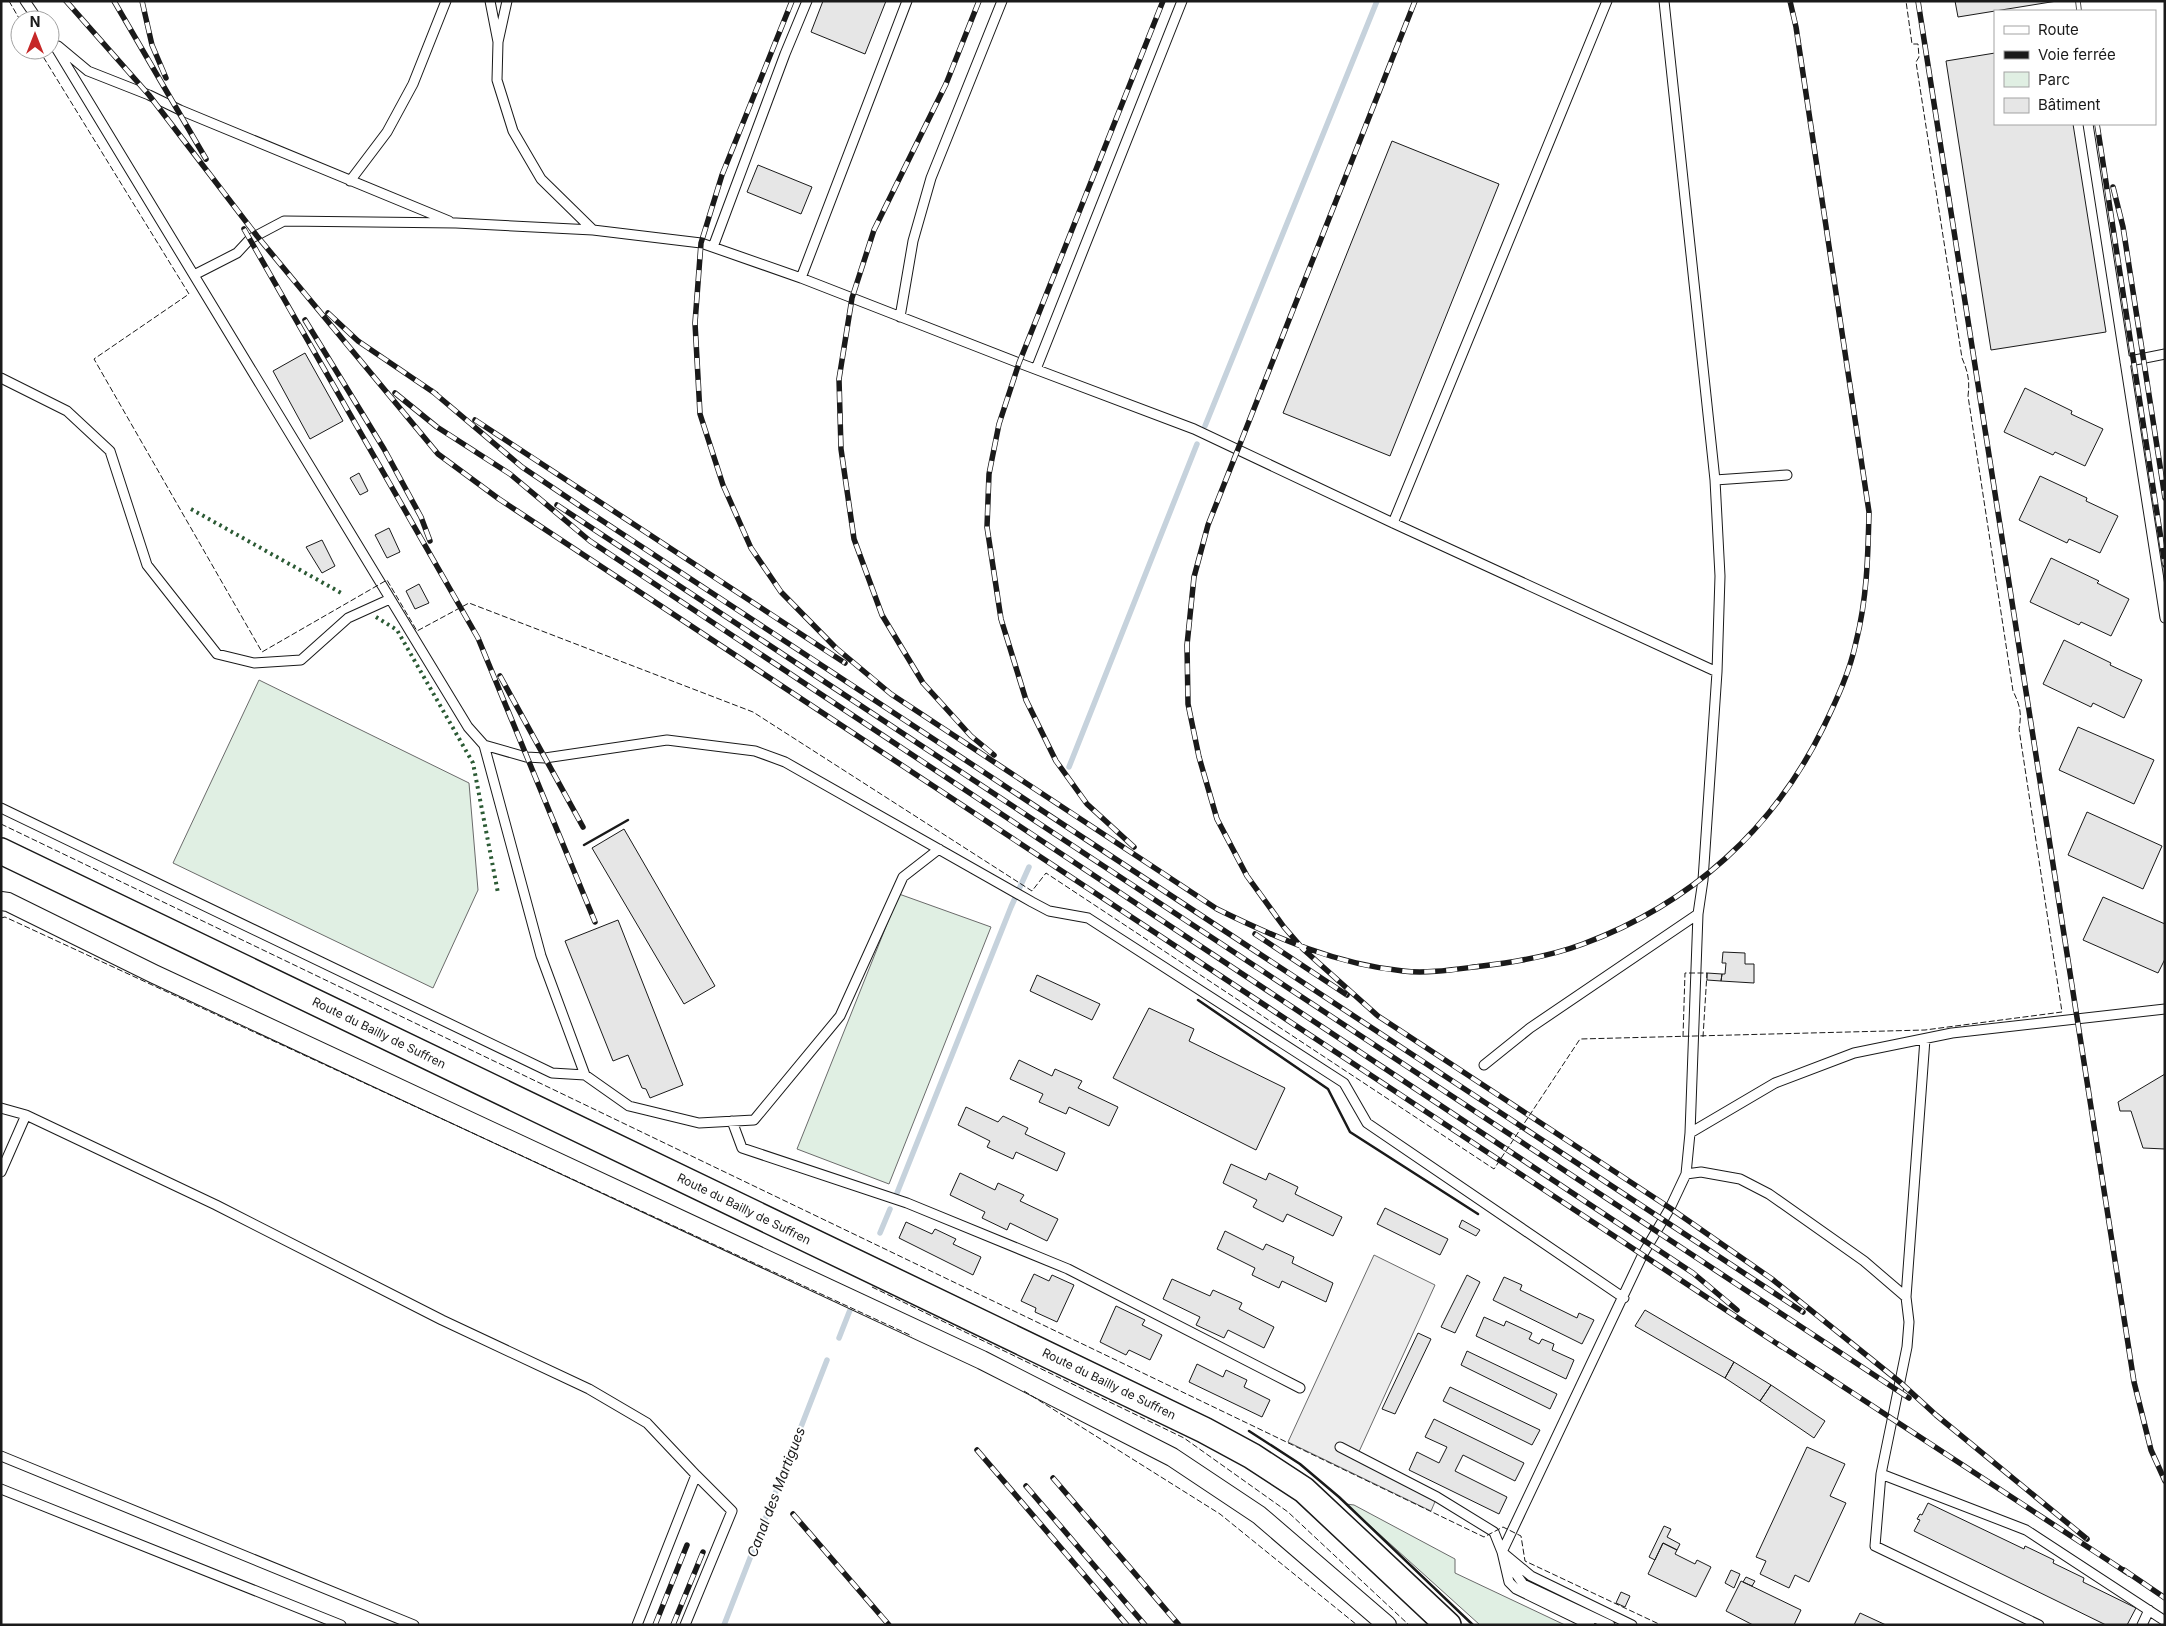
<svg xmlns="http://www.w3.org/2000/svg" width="2166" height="1626" viewBox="0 0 2166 1626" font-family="Inter,sans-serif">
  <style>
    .green { fill: #e0efe3; stroke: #6a6a6a }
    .parking { fill: #ededed; stroke: #6a6a6a }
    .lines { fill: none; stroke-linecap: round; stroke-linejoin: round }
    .stream { stroke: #c6d2dc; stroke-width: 5.5 }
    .building { fill: #e6e6e6; stroke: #1a1a1a }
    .service-casing { stroke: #1a1a1a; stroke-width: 11 }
    .minor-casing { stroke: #1a1a1a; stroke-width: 20 }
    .secondary-casing { stroke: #1a1a1a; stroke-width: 28 }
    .service { stroke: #fff; stroke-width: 9 }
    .minor { stroke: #fff; stroke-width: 18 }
    .secondary { stroke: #fff; stroke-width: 25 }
    .rail-casing { stroke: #1a1a1a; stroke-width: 5.5 }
    .rail { stroke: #fff; stroke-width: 4; stroke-dasharray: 11; stroke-linecap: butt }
    .hedge { stroke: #2b5a34; stroke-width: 4; stroke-dasharray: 2.5 4; stroke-linecap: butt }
    .fence { stroke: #1a1a1a; stroke-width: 1; stroke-dasharray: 6 2.5; stroke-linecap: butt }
    .wall { stroke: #1a1a1a; stroke-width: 2.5 }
    .labels { text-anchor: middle; stroke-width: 4; stroke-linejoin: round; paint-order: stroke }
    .street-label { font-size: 12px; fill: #1a1a1a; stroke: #fff }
    .water-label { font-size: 14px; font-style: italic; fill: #1a1a1a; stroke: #fff }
  </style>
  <rect width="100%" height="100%" fill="#fff"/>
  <path class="green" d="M259,680L469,783L478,890L433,988L173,863Z
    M899,894L991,927L889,1184L797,1149Z
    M1346,1504L1354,1505L1455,1559V1573L1565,1625H1480Z"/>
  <path class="parking" d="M1374,1255L1435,1285L1357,1456L1437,1497L1431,1511L1288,1442Z"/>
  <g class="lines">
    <path class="stream" d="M1205,426L1377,1
      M1069,767L1197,444
      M897,1193L1011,907L1029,867
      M880,1233L890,1209
      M839,1338L850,1310
      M724,1625L827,1360"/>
  </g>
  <path class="building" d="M823,1H886L865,54L811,32Z
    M1955,1H2057L1958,17Z
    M1995,53V124H2073L2106,332L1991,350L1946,61Z
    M1392,141L1499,184L1390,456L1283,413Z
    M758,165L812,187L801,214L747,192Z
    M305,353L343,421L310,439L273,371Z
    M2025,388L2072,411L2071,414L2103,429L2085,466L2055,452L2053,455L2004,432Z
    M359,473L368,491L360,495L350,478Z
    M2040,476L2087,498L2086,501L2118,516L2100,553L2069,539L2067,543L2019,520Z
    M389,528L400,552L387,558L375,535Z
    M322,540L335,566L322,573L306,547Z
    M2051,558L2099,581L2097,583L2129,599L2111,636L2081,622L2079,625L2030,602Z
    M419,584L429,603L415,609L406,591Z
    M2064,640L2111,663L2110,665L2142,680L2124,718L2093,703L2091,707L2043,684Z
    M2078,727L2154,760L2134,804L2059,770Z
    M2087,812L2162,846L2143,889L2068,855Z
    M624,829L715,986L684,1004L592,848Z
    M2103,897L2165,924V959L2158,973L2083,940Z
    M618,920L683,1085L650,1098L646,1089L642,1088L628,1055L613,1061L565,941Z
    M1723,952L1745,953V964H1754V983L1721,981L1722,974H1725L1726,963H1722Z
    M1707,973L1722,974L1721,981L1707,980Z
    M1037,975L1100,1004L1092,1020L1030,991Z
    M1149,1008L1194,1029L1189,1041L1285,1088L1256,1150L1113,1078Z
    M1019,1060L1052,1076L1055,1069L1082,1081L1078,1088L1118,1107L1109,1126L1069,1107L1066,1114L1039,1102L1043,1094L1010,1079Z
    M2165,1074V1149L2143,1148L2131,1111H2120L2118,1102Z
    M966,1107L998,1122L1003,1116L1028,1128L1025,1134L1065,1153L1057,1171L1016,1152L1013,1159L987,1147L990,1141L958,1125Z
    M1231,1164L1266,1180L1269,1173L1298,1187L1295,1194L1342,1217L1333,1236L1287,1214L1283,1222L1253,1207L1257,1200L1223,1183Z
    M960,1173L995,1190L998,1183L1024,1195L1020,1201L1058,1219L1047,1241L1010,1223L1007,1230L982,1218L985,1212L950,1195Z
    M1385,1208L1448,1239L1440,1255L1377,1224Z
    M1462,1220L1480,1230L1476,1236L1459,1227Z
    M906,1222L932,1234L935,1229L956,1239L953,1244L981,1257L973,1275L899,1238Z
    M1225,1231L1263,1250L1266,1244L1294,1257L1292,1263L1333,1283L1326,1302L1282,1281L1279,1288L1252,1275L1255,1268L1217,1249Z
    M1034,1274L1049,1281L1052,1275L1074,1285L1057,1322L1035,1312L1036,1308L1021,1301Z
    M1467,1275L1480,1282L1455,1333L1441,1327Z
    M1504,1277L1522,1285L1520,1290L1577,1318L1579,1313L1594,1320L1582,1344L1493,1300Z
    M1172,1279L1210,1296L1213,1290L1242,1303L1239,1309L1274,1327L1264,1348L1228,1330L1224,1338L1196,1325L1200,1317L1163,1299Z
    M1116,1306L1145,1320L1142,1325L1162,1335L1150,1360L1129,1350L1126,1355L1100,1342Z
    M1645,1310L1734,1362L1725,1378L1635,1326Z
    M1484,1317L1504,1326L1506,1321L1532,1333L1529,1339L1539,1344L1542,1339L1554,1344L1552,1350L1574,1360L1566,1379L1476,1336Z
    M1418,1333L1431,1339L1395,1414L1382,1409Z
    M1467,1351L1557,1394L1550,1409L1461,1365Z
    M1734,1362L1771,1385L1760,1401L1725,1378Z
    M1197,1364L1223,1377L1226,1370L1247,1380L1244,1387L1270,1400L1262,1417L1189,1382Z
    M1771,1385L1825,1421L1814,1438L1760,1401Z
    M1450,1387L1540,1430L1532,1445L1443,1401Z
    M1434,1419L1524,1463L1515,1481L1463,1455L1455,1471L1507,1497L1499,1514L1409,1470L1417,1452L1439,1463L1447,1447L1425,1437Z
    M1807,1447L1845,1464L1830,1496L1846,1503L1809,1582L1795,1575L1789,1588L1760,1574L1766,1561L1756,1557Z
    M1928,1503L2024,1549L2025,1546L2054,1560L2053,1563L2084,1578L2083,1582L2136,1608L2127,1625H2106L1914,1531L1920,1520L1917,1519L1920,1514L1922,1515Z
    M1664,1526L1671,1529L1667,1537L1680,1544L1677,1550L1663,1543L1655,1560L1649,1557Z
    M1663,1543L1677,1550L1675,1554L1695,1564L1697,1560L1711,1567L1696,1597L1648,1574Z
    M1731,1570L1740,1574L1734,1588L1725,1583Z
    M1746,1577L1755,1581L1752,1586L1743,1582Z
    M1741,1581L1801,1610L1794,1625H1753L1726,1611Z
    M1621,1592L1630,1596L1625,1607L1616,1603Z
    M1860,1613L1886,1625H1854Z"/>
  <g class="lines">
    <defs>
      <path id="service" d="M25,1L38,20
        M490,1L498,42L507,1
        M50,38L468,727L484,745L526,757L545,758L667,740L755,751L785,762L1032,902L1049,911L1088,918L1344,1083L1367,1123L1624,1298
        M498,42L497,80L513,131L541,179L593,230
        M58,46L88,71L149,95L180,110L449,221
        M2088,124L2165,618
        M350,181L387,132L413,84L446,1
        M713,247L785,54L807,1
        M194,275L237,253L250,239L284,221L456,223L593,230L701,243L801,278L1019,363L1194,429L1393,523L1717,672
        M801,278L907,1
        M900,317L913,241L931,178L1002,1
        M2125,362L2165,354
        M1036,369L1182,1
        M1,378L67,411L110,451L147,565L217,654L254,663L301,660L348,618L390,599
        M1715,480L1787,475
        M1393,523L1607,1
        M484,745L541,956L585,1075L629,1106L699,1123L754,1120L840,1016L903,877L939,849
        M1,808L552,1073L585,1075
        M1925,1039L1906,1297L1909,1322L1907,1347L1881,1474L2026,1530L2165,1621
        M1484,1065L1530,1028L1698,914
        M1,1108L26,1115L216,1205L442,1320L589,1389L647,1423L696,1475L637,1625
        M732,1121L742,1148L907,1203L1068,1269L1300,1388
        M1690,1133L1775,1083L1854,1053L1952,1033L2165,1009
        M1,1172L26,1115
        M1686,1174L1701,1172L1740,1179L1769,1194L1864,1261L1906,1297
        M1340,1447L1437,1497L1494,1532L1502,1552L1509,1582L1516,1589L1590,1625
        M1,1456L414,1625
        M1881,1474L1875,1546L2039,1625
        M1,1489L341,1625
        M1502,1552L1643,1254L1670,1208L1686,1174L1690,1133L1698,914L1703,880L1717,672L1720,576L1715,480L1664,1
        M1502,1552L1531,1576L1632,1625
        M1507,1561L1523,1584L1610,1625
        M685,1625L732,1511L696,1475
        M2142,1625L2149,1610"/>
      <path id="minor" d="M1,901L8,902L154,974L982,1360L1172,1457L1259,1515L1387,1625"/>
      <path id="secondary" d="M1,851L1204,1430L1252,1456L1304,1490L1448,1625"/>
    </defs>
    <use href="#service" class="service-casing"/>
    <use href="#minor" class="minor-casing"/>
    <use href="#secondary" class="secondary-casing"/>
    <use href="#service" class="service"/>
    <use href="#minor" class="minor"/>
    <use href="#secondary" class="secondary"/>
    <defs>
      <path id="rail" d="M66,1L149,95L257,236L438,454L499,499L1782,1347
        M114,1L206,159
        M142,1L152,45L166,78
        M792,1L722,175L701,243L695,323L700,414L723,485L751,548L781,592L836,648L891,694L1217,909C1276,938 1336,964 1403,971C1428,974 1457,969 1482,966C1516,962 1551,956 1583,944C1691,904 1774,829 1824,726C1837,699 1850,671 1856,642C1867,599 1868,556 1869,512L1796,27L1790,1
        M979,1L946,84L874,230L852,298L839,379L841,449L854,539L882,615L923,683L971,736L994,755
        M1415,1L1208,525L1194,577L1187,645L1188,704L1199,757L1217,819L1247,876L1284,927L1303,949L1378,1016L1670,1208L1772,1279L1901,1383L1936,1415L2087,1539
        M1918,1L2134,1382L2151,1450L2165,1481
        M2078,1L2079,11
        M2097,124L2165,565
        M2113,187L2123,227L2165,498
        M244,229L478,638L595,922
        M328,313L358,341L436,394
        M305,320L384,449L421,517L430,541
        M432,391L522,467L589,512L1803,1312
        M395,393L437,427L510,474L590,541L1693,1273L1737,1310
        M475,420L845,663
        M557,505L1909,1398
        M500,676L583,827
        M1134,847L1087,804L1056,761L1026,700L1001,619L987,527L989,474L999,424L1019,363L1163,1
        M1255,934L1347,995
        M1778,1344L2129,1574
        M977,1450L1127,1625
        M1053,1478L1179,1625
        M1026,1486L1145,1625
        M793,1514L889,1625
        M2124,1570L2165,1598
        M655,1625L687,1545
        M673,1625L703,1552"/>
    </defs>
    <use href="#rail" class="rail-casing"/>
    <use href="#rail" class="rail"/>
    <path class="hedge" d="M191,509L343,594
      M376,617L397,630L473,763L498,893"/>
    <path class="fence" d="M9,1L20,20
      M39,50L189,294L94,359L262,652L387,580L417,631L469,603L753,712L1032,891L1046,873L1494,1169L1580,1039L1925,1030L2062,1012L2019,729C2022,714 2020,705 2013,691L1968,396C1970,381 1968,372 1962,358L1916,62L1919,57L1918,44H1912L1906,1
      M1,824L1484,1537L1503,1527L1521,1536L1525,1561L1661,1625
      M1,918L5,917L912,1336
      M1683,1037L1685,973H1707L1703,1037
      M872,1287L1184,1438L1288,1512L1409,1625
      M1024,1391L1220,1514L1357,1625"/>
    <path class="wall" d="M584,845L628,820
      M1198,1000L1328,1089L1350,1132L1478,1214
      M1249,1431L1300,1464L1339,1497L1473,1625"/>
  </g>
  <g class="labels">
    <g class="street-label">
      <text transform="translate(379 1033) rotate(26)" y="4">Route du Bailly de Suffren</text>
      <text transform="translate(744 1209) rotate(26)" y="4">Route du Bailly de Suffren</text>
      <text transform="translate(1109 1384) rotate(26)" y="4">Route du Bailly de Suffren</text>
    </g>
    <g class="water-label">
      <text transform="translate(776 1492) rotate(-69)" y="5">Canal des Martigues</text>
    </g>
  </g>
  <rect width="2166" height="1626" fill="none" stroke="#1a1a1a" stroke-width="5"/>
  <rect x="1994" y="10" width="162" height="115" fill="#ffffff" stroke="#a3a3a3"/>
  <rect x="2004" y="26" width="25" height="8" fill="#ffffff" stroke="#a3a3a3"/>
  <text x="2038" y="35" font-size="15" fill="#1a1a1a">Route</text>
  <rect x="2004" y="51" width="25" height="8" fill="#1a1a1a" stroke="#a3a3a3"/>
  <text x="2038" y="60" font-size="15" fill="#1a1a1a">Voie ferrée</text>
  <rect x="2004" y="72" width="25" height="15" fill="#e0efe3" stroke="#a3a3a3"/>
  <text x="2038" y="85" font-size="15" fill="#1a1a1a">Parc</text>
  <rect x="2004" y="98" width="25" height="15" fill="#e6e6e6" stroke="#a3a3a3"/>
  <text x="2038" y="110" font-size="15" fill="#1a1a1a">Bâtiment</text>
  <g transform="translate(35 35)"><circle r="24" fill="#ffffff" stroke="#a3a3a3"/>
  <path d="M0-4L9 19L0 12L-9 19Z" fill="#c62828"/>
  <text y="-8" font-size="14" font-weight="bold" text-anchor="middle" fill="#1a1a1a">N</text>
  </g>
</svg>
